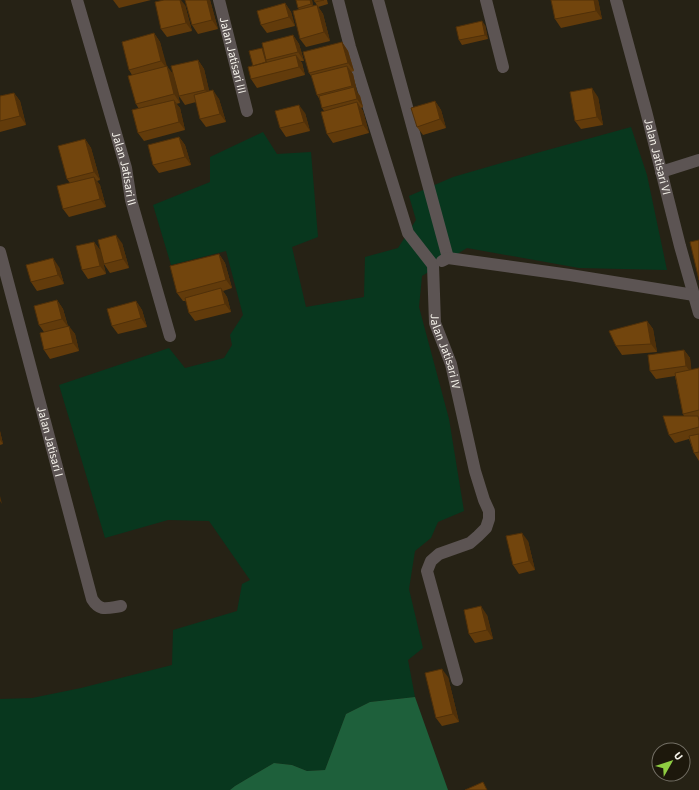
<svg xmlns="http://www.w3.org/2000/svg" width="699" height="790" viewBox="0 0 699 790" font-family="'Source Sans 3',sans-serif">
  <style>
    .green { fill: #08371e }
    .forest { fill: #1e603b }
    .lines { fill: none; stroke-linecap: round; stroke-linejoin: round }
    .minor { stroke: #5c5453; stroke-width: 12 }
    .wall { fill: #623b0b }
    .shaded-wall { fill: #503009 }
    .building { fill: #72450d; stroke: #503009 }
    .labels { text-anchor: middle; stroke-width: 3; stroke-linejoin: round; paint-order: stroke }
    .street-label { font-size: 12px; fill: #f5f2ea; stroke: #1d180c }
  </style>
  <rect width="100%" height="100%" fill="#262215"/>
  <path class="green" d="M631,127L647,175L667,270L579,268L467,248L422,276L419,307L449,419L464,511L438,522L431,538L415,551L409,589L423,648L408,660L415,697L370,702L346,714L325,770L307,771L292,765L274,763L235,786L230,790H0V699L32,698L81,688L172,665L173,630L237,611L242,584L250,580L209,521L168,520L105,538L59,385L169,348L185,368L224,358L232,345L230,335L243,315L226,251L171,265L153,205L210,182V157L263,132L277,154L311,152L318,237L292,247L306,307L364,297L365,257L398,248L416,220L409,196L453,177L533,154Z"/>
  <path class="forest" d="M415,697L448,790H230L235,786L274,763L292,765L307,771L325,770L346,714L370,702Z"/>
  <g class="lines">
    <g class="minor">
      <path id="s1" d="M77,0L126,168L131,200L170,336"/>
      <path id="s2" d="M219,0L247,111"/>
      <path id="s3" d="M338,0L350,47L408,233L433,265L435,323L451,364L475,471L484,500L489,511V519L486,528L478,536L470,543L439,554L431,561L427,571L457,680"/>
      <path d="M378,0L448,258"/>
      <path d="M486,0L503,67"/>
      <path id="s4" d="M616,0L646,111L680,246L699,313"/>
      <path d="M661,172L699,160"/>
      <path id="s5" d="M0,252L92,599C100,612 107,608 121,606"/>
      <path d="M442,261L448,258L570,275L694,295"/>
    </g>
  </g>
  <path class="wall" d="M113,0H151L119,8Z
    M210,0L218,29L198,34L192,25Z
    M312,0L313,6L317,5L323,14L330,41L306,47L300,39L299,9L298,8Z
    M314,0H327L328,4L318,7L315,2Z
    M598,0L602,19L561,28L555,19Z
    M285,3L291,12L295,26L267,33L261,25Z
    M185,5L192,31L167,37L161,29Z
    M485,25L488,39L462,45L459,40Z
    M154,33L160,42L166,66L173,74L180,103L176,104L180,108L185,130L144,141L138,133L139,109L136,104L132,75L129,70Z
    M293,35L299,44L304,61H300L302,63L305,75L257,88L251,79L253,66L262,48L264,51Z
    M342,42L348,51L354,71L351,72L353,74L357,92L360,96L363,107L361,108L363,111L369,133L333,143L327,134L324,111L322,108L320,100L317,95L312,77L309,73Z
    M198,60L204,69L209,91L219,99L226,122L206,127L200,119L196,102L185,105L179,96Z
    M14,93L20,101L26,125L0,132V96Z
    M598,97L603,125L581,129L575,121Z
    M435,101L441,110L446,128L423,135L417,127Z
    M305,113L310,131L286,137L280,128Z
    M179,137L185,145L191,165L159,173L153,165Z
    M85,139L91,148L100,180L97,181L100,185L106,207L69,217L63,209L70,183L67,179Z
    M94,242L100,250L106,274L88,279L82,270Z
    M122,243L129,268L110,273L104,264Z
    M219,254L225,263L232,288L223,291L227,297L231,312L195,321L189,313L186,301H183L177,293Z
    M59,267L64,284L37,291L31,282Z
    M57,300L63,309L68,326L75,334L79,351L50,359L44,350V332L39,325Z
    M136,301L142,310L147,327L118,334L112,326Z
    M647,321L653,329L657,352L622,355L616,346Z
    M684,350L690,358L691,370L699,369V461L694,453L689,439L675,443L669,435L684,416L683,414L675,376L656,379L650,371Z
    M0,431L3,444L0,445Z
    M528,541L535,570L519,574L513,565Z
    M487,615L493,639L475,643L469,634Z
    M448,677L459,722L442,726L436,718Z"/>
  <path class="shaded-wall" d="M180,0H181L185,5L192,31L186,23Z
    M207,0H210L218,29L212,20Z
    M310,0H312L314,9L311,4Z
    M594,0H598L602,19L596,11Z
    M285,3L291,12L295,26L289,17Z
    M317,5L323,14L330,41L324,32Z
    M482,21L485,25L488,39L485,35Z
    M154,33L160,42L168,70L161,61Z
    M293,35L299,44L304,61L298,52Z
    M342,42L348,51L354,71L348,63Z
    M262,48L265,53L266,60L267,62L266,66Z
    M296,55L302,63L305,75L299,67Z
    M198,60L204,69L211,98L205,90Z
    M167,66L173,74L180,103L174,94Z
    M347,66L353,74L357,92L360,96L363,107L357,99L355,90L352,86Z
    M592,88L598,97L603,125L597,117Z
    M213,90L219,99L226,122L220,114Z
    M14,93L20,101L26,125L20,116Z
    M174,100L180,108L185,130L179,122Z
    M435,101L441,110L446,128L440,119Z
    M357,102L363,111L369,133L363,125Z
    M299,105L305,113L310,131L304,122Z
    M179,137L185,145L191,165L185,157Z
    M85,139L91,148L100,180L94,172Z
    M94,177L100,185L106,207L100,199Z
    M116,235L122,243L129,268L123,259Z
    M94,242L100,250L106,274L100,266Z
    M219,254L225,263L232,288L226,280Z
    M53,258L59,267L64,284L58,275Z
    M221,288L227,297L231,312L225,304Z
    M57,300L63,309L68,327L62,319Z
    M136,301L142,310L147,327L141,318Z
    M647,321L653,329L657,352L651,344Z
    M69,326L75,334L79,351L73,343Z
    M684,350L690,358L692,374L686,366Z
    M0,431L3,444L0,440Z
    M0,496L2,504L0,501Z
    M522,533L528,541L535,570L529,561Z
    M481,606L487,615L493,639L487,630Z
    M442,669L448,677L459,722L453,714Z"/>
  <path class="building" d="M164,0H180L186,23L161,29L155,2Z
    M185,0H207L212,20L192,25Z
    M296,0H310L311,4L298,8Z
    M314,0H324L315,2Z
    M551,0H594L596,11L555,19Z
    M285,3L289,17L261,25L257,11Z
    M317,5L324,32L300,39L293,11Z
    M482,21L485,35L459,40L456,27Z
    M154,33L161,61L129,70L122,42Z
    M293,35L298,52L266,60L262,43Z
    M342,42L348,63L309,73L303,52Z
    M262,48L266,62L253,66L249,51Z
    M296,55L299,67L251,79L248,67Z
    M198,60L205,90L179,96L171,66Z
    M167,66L174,94L136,104L128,76Z
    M347,66L352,86L317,95L311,75Z
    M354,87L357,99L322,108L319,96Z
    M592,88L597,117L575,121L570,92Z
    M213,90L220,114L200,119L194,95Z
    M14,93L20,116L0,121V96Z
    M174,100L179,122L138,133L132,110Z
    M435,101L440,119L417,127L411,108Z
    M357,102L363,125L327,134L321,112Z
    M299,105L304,122L280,128L275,111Z
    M179,137L185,157L153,165L148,145Z
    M85,139L94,172L67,179L58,146Z
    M94,177L100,199L63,209L57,186Z
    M116,235L123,259L104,264L98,240Z
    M699,240V280L690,242Z
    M94,242L100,266L82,270L76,246Z
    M219,254L226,280L177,293L170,266Z
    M53,258L58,275L31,282L26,265Z
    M221,288L225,304L189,313L185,298Z
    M57,300L62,319L39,325L34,306Z
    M136,301L141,318L112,326L107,309Z
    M647,321L651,344L616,346L609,331Z
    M69,326L73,343L44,350L40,333Z
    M684,350L686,366L650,371L648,355Z
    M699,368V410L683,414L675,373Z
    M663,416H698L699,421V427L669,435Z
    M699,434V452L694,453L689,436Z
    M522,533L529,561L513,565L506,536Z
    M481,606L487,630L469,634L464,610Z
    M442,669L453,714L436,718L425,673Z
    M483,782L487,790H465Z"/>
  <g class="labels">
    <g class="street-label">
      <text dy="4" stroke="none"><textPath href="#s2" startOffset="57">Jalan Jatisari III</textPath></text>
      <text dy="4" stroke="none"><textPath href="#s4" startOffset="162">Jalan Jatisari VI</textPath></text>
      <text dy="4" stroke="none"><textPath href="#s1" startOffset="175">Jalan Jatisari II</textPath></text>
      <text dy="4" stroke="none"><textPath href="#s3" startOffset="372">Jalan Jatisari IV</textPath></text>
      <text dy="4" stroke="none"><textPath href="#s5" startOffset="196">Jalan Jatisari I</textPath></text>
    </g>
  </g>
  <g transform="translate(671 762) rotate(51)"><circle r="19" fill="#1d180c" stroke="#736f65"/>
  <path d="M0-3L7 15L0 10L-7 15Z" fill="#8fcd42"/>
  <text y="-6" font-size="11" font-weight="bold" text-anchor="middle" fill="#f5f2ea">U</text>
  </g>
</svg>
